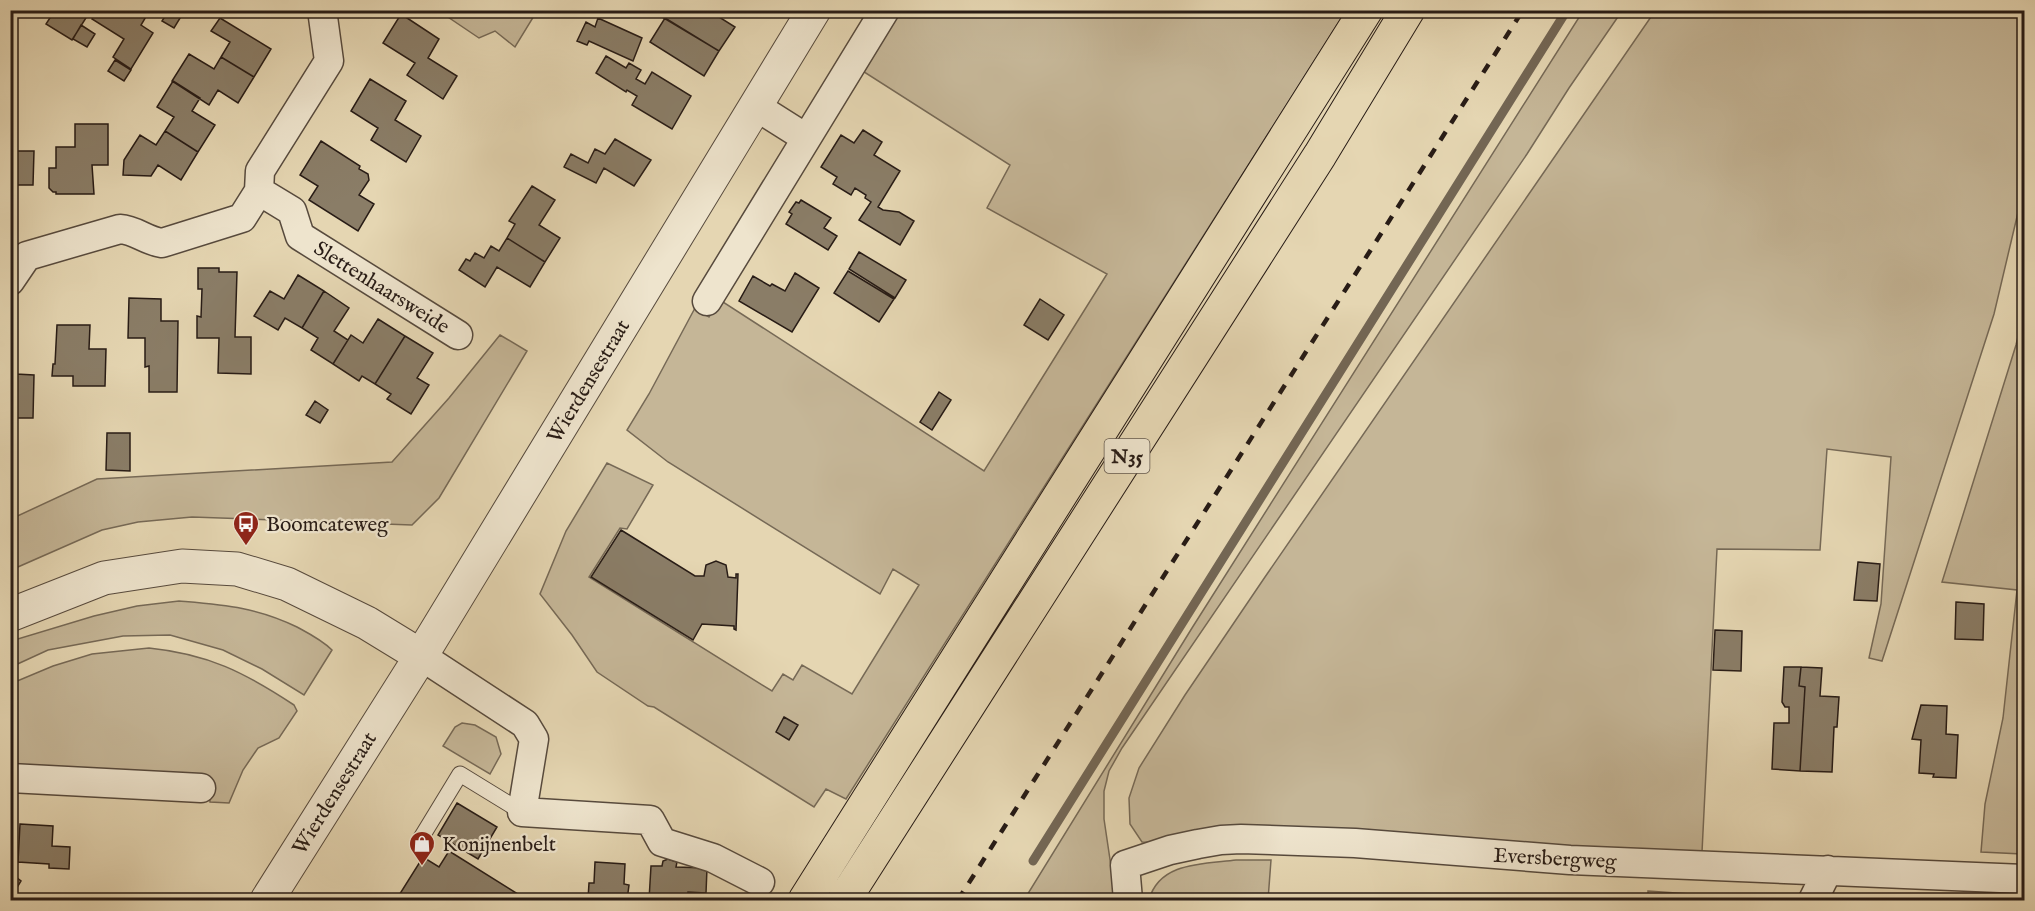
<svg xmlns="http://www.w3.org/2000/svg" width="2035" height="911" viewBox="0 0 2035 911" font-family="'IM FELL English',serif">
  <style>
    .green { fill: #c5b697; stroke: #766956; stroke-width: 1.5 }
    .lines { fill: none; stroke-linecap: round; stroke-linejoin: round }
    .stream { stroke: #736654; stroke-width: 9 }
    .building { fill: #8a7d67; stroke: #281c16; stroke-width: 1.5 }
    .service-casing { stroke: #574a3d; stroke-width: 17 }
    .minor-casing { stroke: #574a3d; stroke-width: 31 }
    .tertiary-casing { stroke: #574a3d; stroke-width: 35 }
    .primary-casing { stroke: #281c16; stroke-width: 35 }
    .service { stroke: #eee4cd; stroke-width: 15 }
    .minor { stroke: #eee4cd; stroke-width: 28 }
    .tertiary { stroke: #eee4cd; stroke-width: 33 }
    .primary { stroke: #e5d6b2; stroke-width: 33 }
    .rail { stroke: #281c16; stroke-width: 4.5; stroke-dasharray: 10 10; stroke-linecap: butt }
    .labels { text-anchor: middle; stroke-width: 4.5; stroke-linejoin: round; paint-order: stroke }
    .shield { fill: #eee4cd; stroke: #63584d; stroke-width: 1.5 }
    .shield-label { font-size: 20px; font-weight: bold; fill: #281c16 }
    .street-label { font-size: 21px; fill: #281c16; stroke: #eee4cd }
    .poi-label { font-size: 21px; fill: #281c16; stroke: #eee4cd; text-anchor: start }
  </style>
  <rect width="100%" height="100%" fill="#e5d6b2"/>
  <filter id="stains"><feTurbulence type="fractalNoise" baseFrequency=".00333" numOctaves="4"/><feColorMatrix values="0 0 0 0 .2 0 0 0 0 .09 0 0 0 0 .02 0 0 0 .5 -.17"/></filter>
  <radialGradient id="worn" r=".72"><stop offset=".6" stop-color="#630" stop-opacity="0"/><stop offset="1" stop-color="#630" stop-opacity=".3"/></radialGradient>
  <path class="green" d="M439,11H537L515,47L495,31L479,38Z
    M898,11H1346L846,799L826,789L814,807L654,707L648,706L597,672L572,635L540,594L566,531L607,463L653,485L627,529L620,528L589,577L772,691L783,674L793,680L802,665L852,694L919,585L893,569L880,594L668,462L627,430L649,394L695,308L709,317L720,300L984,471L1107,274L987,208L1010,165L861,70Z
    M1583,11H1622L1569,88L1527,154L1122,748L1109,771L1104,791V819L1116,900H1024L1192,628Z
    M1655,11H2024V165L2020,204L1994,314L1882,661L1869,658L1881,604L1891,457L1827,449L1820,550L1717,549L1702,852L1142,842L1130,824L1129,798L1139,768L1185,695L1265,577Z
    M2024,312V862L2022,854L1981,852L1985,804L2003,718L2017,590L1942,582L2016,345Z
    M500,335L527,351L439,498L412,525L192,517L138,522L102,530L11,570V519L97,479L392,462L449,398Z
    M179,601C224,605 256,607 297,627C310,634 322,640 332,650L304,695L262,669L223,650L170,635L123,636L48,650L11,667V641L94,616L137,606Z
    M149,648C208,654 244,672 294,705L297,711L279,738L258,748L243,770L229,803L210,802L209,779L11,766L10,684L53,666L92,654Z
    M462,723L475,725L496,737L501,754L490,774L443,746L455,727Z
    M1236,860H1271L1268,900H1149C1159,862 1203,864 1236,860Z
    M1648,891L1775,900H1648Z"/>
  <g class="lines">
    <path class="stream" d="M1033,861L1567,10"/>
  </g>
  <path class="building" d="M55,10H91L72,40L46,24Z
    M97,10H150L141,25L153,33L131,69L113,57L124,39L92,19Z
    M169,10H185L174,28L162,21Z
    M666,10H708L735,27L719,51L662,17Z
    M401,14L439,39L428,58L457,76L443,99L407,75L415,63L383,43Z
    M220,18L271,49L254,77L221,57L230,42L211,31Z
    M598,18L642,38L633,61L589,41L587,45L577,41L586,22L595,27Z
    M665,18L719,51L704,76L650,42Z
    M81,25L95,34L87,47L73,39Z
    M189,54L214,69L221,57L254,77L238,103L218,90L209,105L172,81Z
    M606,56L626,68L629,63L641,70L636,79L645,84L652,72L691,96L672,129L632,105L637,96L627,90L626,92L596,73Z
    M115,60L131,70L124,81L108,71Z
    M370,79L406,101L395,120L421,136L406,162L371,140L378,128L351,111Z
    M173,81L200,98L192,111L215,125L198,152L165,131L174,117L157,107Z
    M75,124H108V165H92L94,194H56V192H53L49,188V168H56V147H75Z
    M863,130L882,142L874,155L900,171L878,207L883,210L899,212L914,221L900,245L859,220L871,202L865,198L866,195L855,188L851,195L833,184L837,177L821,167L841,135L854,143Z
    M165,131L198,152L181,180L158,165L151,176L123,175L124,160L140,135L156,145Z
    M615,139L651,160L634,186L604,168L596,183L564,167L571,154L588,163L595,149L605,154Z
    M321,141L360,166L359,169L368,174L369,180L359,195L374,204L358,231L309,200L318,186L300,175Z
    M10,151H34L33,185H16V218H10Z
    M532,186L555,200L539,225L560,238L545,262L507,238L515,224L509,221Z
    M801,200L831,218L824,228L837,236L828,250L786,224L792,214L789,212L796,202L799,203Z
    M507,238L545,262L530,287L497,267L485,287L459,270L466,259L470,261L475,253L484,258L491,246L499,251Z
    M859,252L906,280L895,298L849,269Z
    M198,268H219V272H237L235,337H251V374L218,373L219,338H197V316L201,317L202,289H198Z
    M848,271L894,299L879,322L834,293Z
    M795,273L819,288L792,332L739,301L753,276L770,286L772,284L785,291Z
    M298,275L324,291L302,328L285,318L278,330L254,316L270,291L284,299Z
    M324,291L349,308L334,331L348,340L333,364L311,350L318,338L302,328Z
    M129,298L161,299V321H178L177,392H149V366L145,367V338H128Z
    M1040,299L1064,315L1048,340L1024,325Z
    M378,319L405,336L375,384L362,376L359,381L333,364L351,335L363,343Z
    M57,325H90L89,349H106L105,386H73V376H52L53,364H55Z
    M405,336L433,353L417,378L429,385L411,414L387,399L391,394L375,384Z
    M10,351H17L16,374L34,375L33,418H10Z
    M939,392L951,400L932,430L920,422Z
    M315,401L328,410L320,423L306,415Z
    M107,433H130V471L106,470Z
    M621,530L695,576H704L706,565L716,561L726,565L728,577L736,578V574H738L736,630L734,629V626L702,624L693,640L591,577Z
    M1858,562L1880,564L1877,601L1854,600Z
    M1956,602L1984,604L1983,640L1955,639Z
    M1715,630L1742,631L1741,671L1713,670Z
    M1784,667H1801L1799,686L1805,687L1800,771L1772,769L1774,723H1789V707H1785L1782,702Z
    M1801,667L1822,668L1820,696L1839,697L1837,727H1834L1832,772L1800,771L1805,687L1799,686Z
    M1921,705L1947,706L1946,734L1958,735L1956,778L1933,777L1934,774L1919,773L1921,740L1912,739Z
    M784,717L798,725L789,740L776,732Z
    M457,803L497,827L478,859L438,835Z
    M20,824L53,826L52,846L70,847L69,869L49,868V864L18,862Z
    M449,851L521,896L518,900H396L423,857L439,867Z
    M10,857L18,858L16,877L21,881L10,899Z
    M668,859L677,862L676,867L707,868L706,893L688,892L687,900H649L651,866H662L663,861Z
    M595,862L625,864L624,884L629,885L627,900H592V899H588L589,883H594Z
    M1303,896L1333,897V900H1302Z"/>
  <g class="lines">
    <defs>
      <path id="service" d="M421,838L460,774L522,812"/>
      <path id="minor" d="M757,107L806,138
        M259,191L292,211L300,236L458,335
        M10,281L27,256L120,229C136,230 146,241 162,243L242,218L259,191L260,171L329,61L323,17
        M707,301L885,10
        M421,656L525,724L534,739L522,812L650,820L662,842L713,858L760,882
        M10,778L201,788
        M1128,900L1125,865L1170,850L1198,844L1221,840L1241,839L1355,843L1570,860L2024,879
        M1813,900L1828,870"/>
      <path id="tertiary" d="M10,615L104,578L182,566L237,569L287,584L367,623L421,656
        M267,900L421,656L814,10"/>
      <path id="primary" d="M805,900L1366,10
        M844,900L1320,155L1408,10"/>
    </defs>
    <use href="#service" class="service-casing"/>
    <use href="#minor" class="minor-casing"/>
    <use href="#tertiary" class="tertiary-casing"/>
    <use href="#primary" class="primary-casing"/>
    <use href="#service" class="service"/>
    <use href="#minor" class="minor"/>
    <use href="#tertiary" class="tertiary"/>
    <use href="#primary" class="primary"/>
    <path class="rail" d="M958,900L1523,10"/>
  </g>
  <defs>
    <symbol id="bus-pin" viewBox="-11 -11 22 30"><path d="M0 17L-7.5 6A9.5 9.5 0 1 1 7.5 6Z" fill="#8f2418" stroke="#eee4cd"/><path d="M-5-6H5V4H4V6H2V4H-2V6H-4V4H-5ZM-3.5-4V0h7V-4ZM-3.5 1.2v1.5H-2V1.2ZM2 1.2v1.5H3.5V1.2Z" fill="#fff"/></symbol>
    <symbol id="shop-pin" viewBox="-11 -11 22 30"><path d="M0 17L-7.5 6A9.5 9.5 0 1 1 7.5 6Z" fill="#8f2418" stroke="#eee4cd"/><path d="M-5-2.5h2.3a2.7 3.5 0 0 1 5.4 0H5L5.5 6h-11ZM-1.5-2.5h3a1.5 2.3 0 0 0-3 0Z" fill="#fff"/></symbol>
  </defs>
  <g fill-rule="evenodd">
    <use href="#bus-pin" x="231" y="509" width="30" height="40"/>
    <use href="#shop-pin" x="407" y="829" width="30" height="40"/>
  </g>
  <g class="labels">
    <rect class="shield" x="1104.5" y="439" width="45" height="34" rx="4.5"/>
    <g class="shield-label">
      <text x="1127" y="463">N35</text>
    </g>
    <g class="street-label">
      <text transform="translate(382 287) rotate(32)" y="7">Slettenhaarsweide</text>
      <text transform="translate(588 381) rotate(-59)" y="7">Wierdensestraat</text>
      <text transform="translate(334 793) rotate(-58)" y="7">Wierdensestraat</text>
      <text transform="translate(1555 858) rotate(3)" y="7">Eversbergweg</text>
    </g>
    <g class="poi-label">
      <text x="266" y="531">Boomcateweg</text>
      <text x="442" y="851">Konijnenbelt</text>
    </g>
  </g>
  <rect width="2035" height="911" fill="none" stroke="#e5d6b2" stroke-width="36"/>
  <rect x="12" y="12" width="2011" height="887" fill="none" stroke="#281c16" stroke-width="3"/>
  <rect x="18" y="18" width="1999" height="875" fill="none" stroke="#281c16" stroke-width="1.5"/>
  <rect width="100%" height="100%" filter="url(#stains)"/>
  <rect width="100%" height="100%" fill="url(#worn)"/>
</svg>
